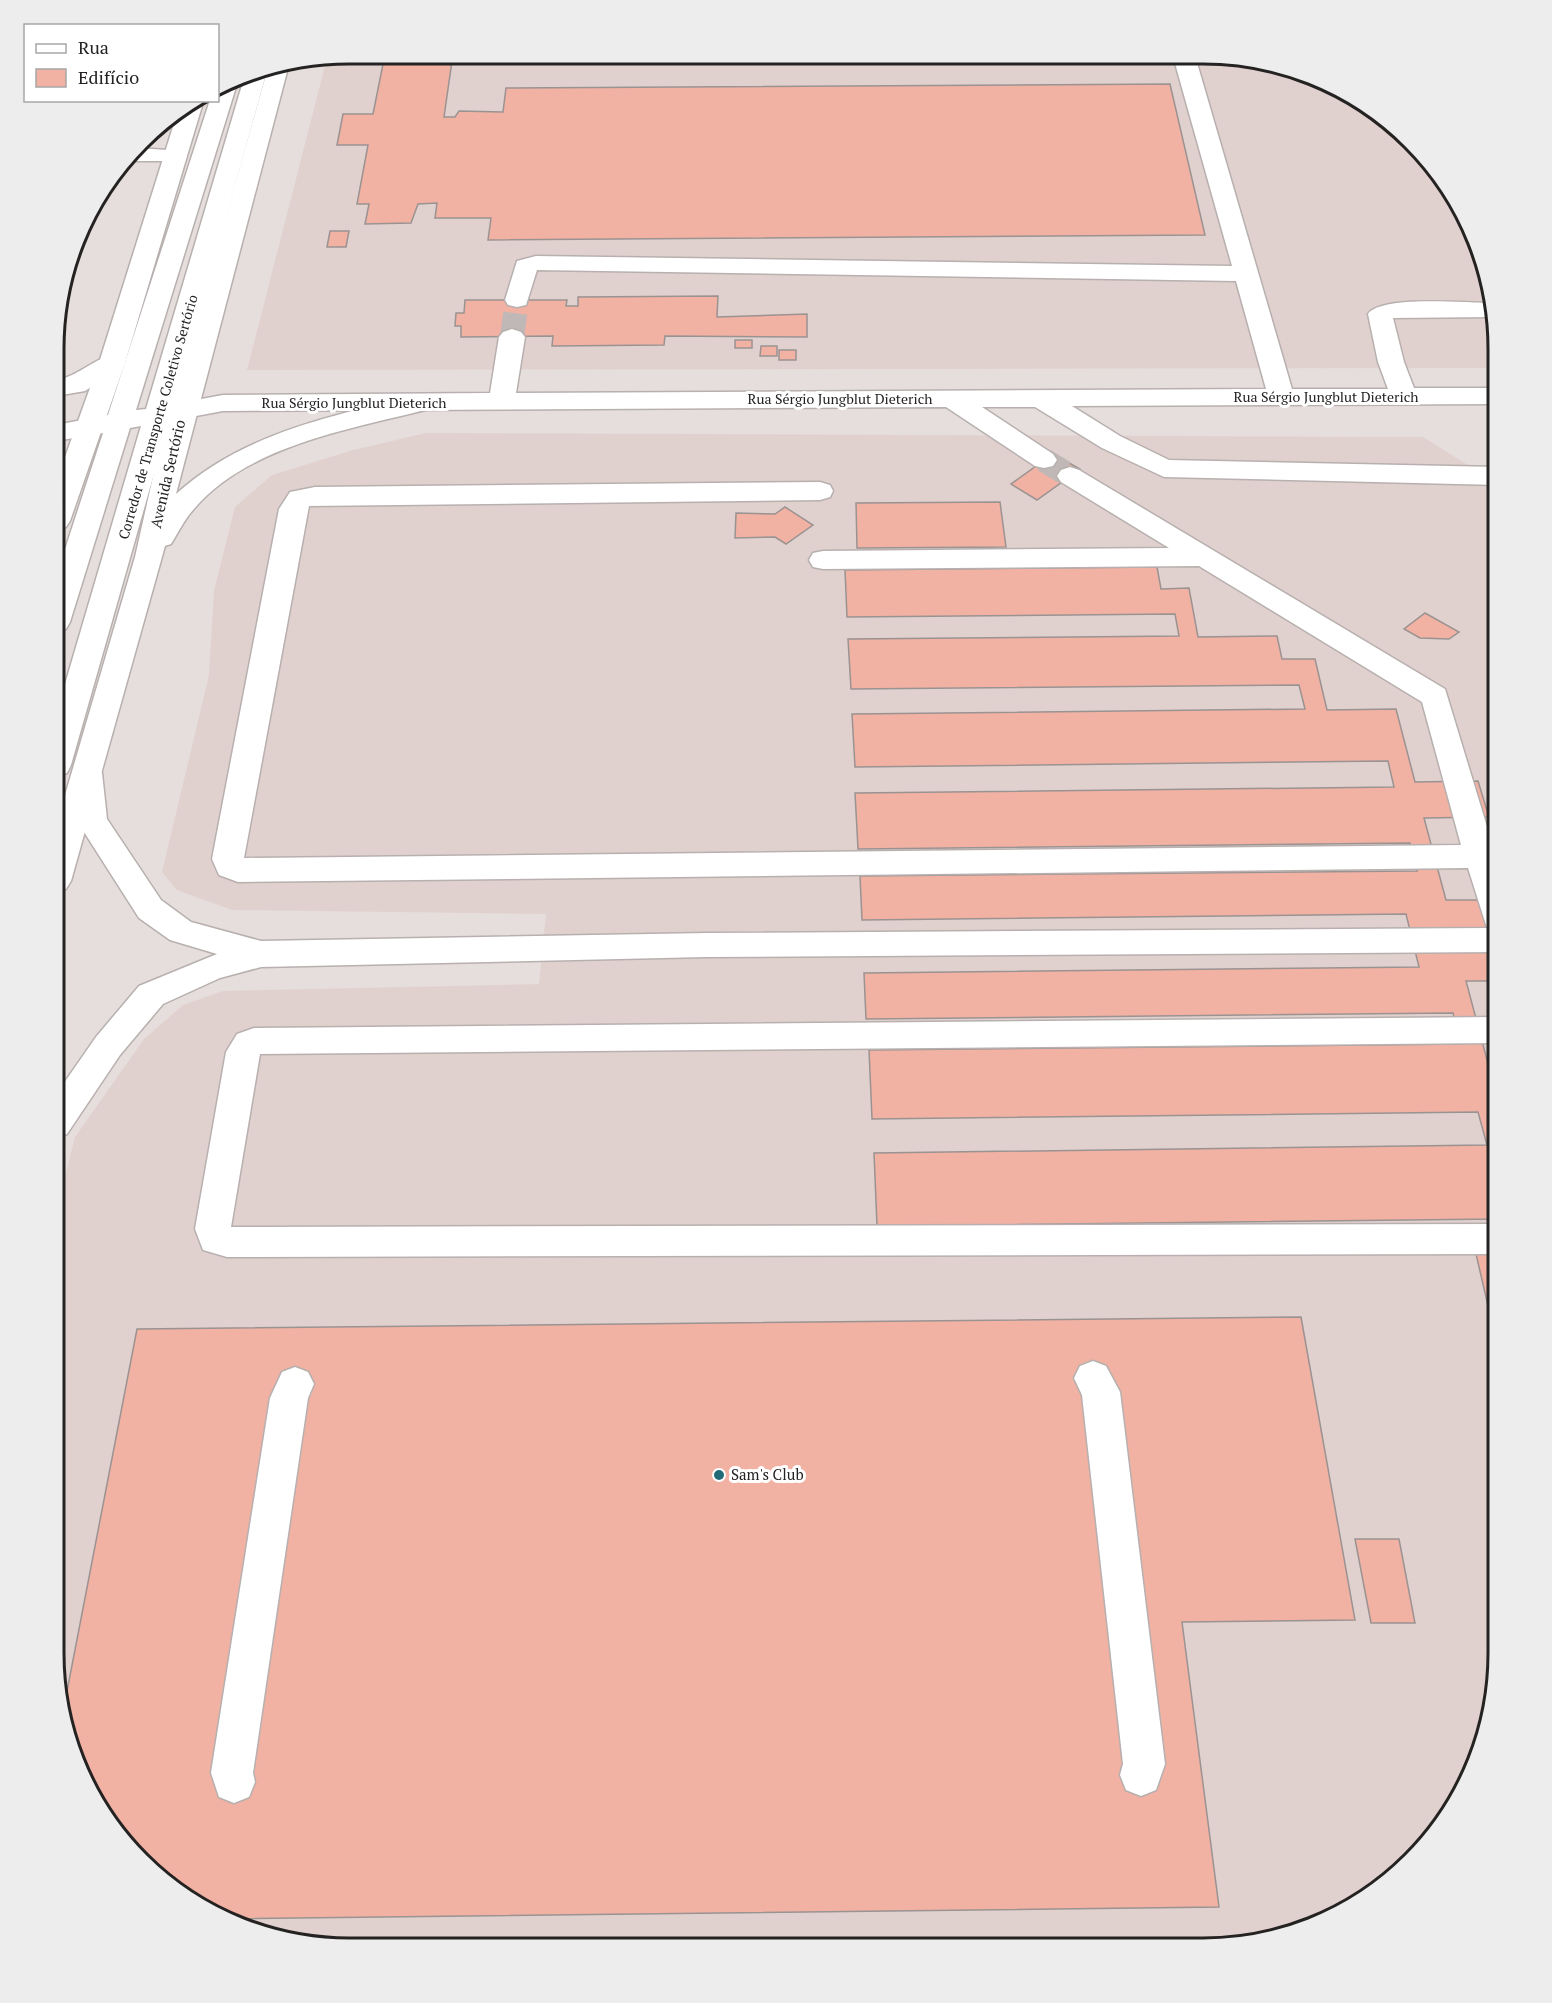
<svg xmlns="http://www.w3.org/2000/svg" width="1552" height="2003" viewBox="0 0 1552 2003" font-family="'PT Serif',serif">
  <style>
    .built { fill: #e1d1ce }
    .building { fill: #f1b1a3; stroke: #9a9392; stroke-width: 1.5 }
    .lines { fill: none; stroke-linecap: round; stroke-linejoin: round }
    .minor-tunnel { stroke: #bfb8b7; stroke-width: 24; stroke-dasharray: 24 12; stroke-linecap: butt }
    .minor-casing { stroke: #b7b0af; stroke-width: 3 }
    .major-casing { stroke: #b7b0af; stroke-width: 3 }
    .minor { fill: #fff; fill-rule: evenodd }
    .major { fill: #fff; fill-rule: evenodd }
    .poi-dot { fill: #236a78; stroke: #fff; stroke-width: 2 }
    .labels { text-anchor: middle; stroke-width: 6; stroke-linejoin: round; paint-order: stroke }
    .far-street-label { font-size: 14px; fill: #252222; stroke: #fff }
    .street-label { font-size: 15px; fill: #252222; stroke: #fff }
    .poi-label { font-size: 15px; fill: #252222; stroke: #fff; text-anchor: start }
    .rim { fill: none; stroke: #252222; stroke-width: 3 }
  </style>
  <rect width="100%" height="100%" fill="#e6dedc"/>
  <path class="built" d="M349,54L1242,57L1316,76L1367,104L1425,155L1467,218L1488,273L1498,368L247,370L327,58Z
    M426,433L1423,437L1498,484L1497,1674L1482,1749L1448,1818L1398,1876L1334,1918L1279,1939L1203,1949L311,1947L236,1927L185,1899L127,1849L85,1785L64,1730L54,1654L55,1216L75,1137L144,1039L183,1005L223,991L539,984L546,914L232,910L177,890L162,872L209,675L214,591L235,507L272,475L353,450Z"/>
  <path class="building" d="M349,54H364L363,59H335V56Z
    M385,54H453L444,117H455L459,111L503,112L506,88L1170,84L1205,235L488,240L491,218H435L437,203L418,204L411,223L365,224L369,204H357L368,145H337L343,114H373Z
    M330,231H349L346,247H327Z
    M718,296L717,317L807,314V337L665,336L664,345L552,346L553,336L461,337V326H455L456,313H464L465,300H567L566,306H578V297Z
    M735,340H752V348H735Z
    M761,346H777V356H760Z
    M779,350H796V360H779Z
    M1053,454L1080,469L1037,500L1011,484Z
    M1000,502L1006,547L857,548L856,503Z
    M785,507L813,525L786,544L775,537L735,538L736,513L775,514Z
    M1157,567L1161,589L1189,588L1198,637L1277,636L1282,659H1315L1327,710L1396,709L1415,782L1478,781L1489,817L1424,818L1446,900H1498V981H1466L1498,1101V1219L877,1226L874,1153L1487,1145L1478,1112L872,1119L869,1050L1461,1044L1453,1013L866,1019L864,973L1419,967L1406,914L862,920L860,876L1417,871L1410,843L858,849L855,793L1394,787L1388,761L855,767L852,714L1305,709L1299,685L851,689L848,639L1179,636L1175,614L847,617L845,570Z
    M1425,613L1459,632L1449,639L1420,638L1404,629Z
    M1476,1254H1498V1323H1492Z
    M1301,1317L1355,1620L1182,1622L1219,1907L222,1919L185,1899L127,1849L85,1785L64,1730L62,1717L137,1329Z
    M1355,1539H1399L1415,1623H1371Z"/>
  <g class="lines">
    <path class="minor-tunnel" d="M512,337L517,300
      M1044,460L1070,476"/>
    <defs>
      <path id="minor" d="M1173,56H1195L1292,389H1388L1378,362L1368,314C1381,295 1467,303 1492,303L1493,317L1393,318L1404,362L1414,388H1498V404L1072,406L1120,436L1169,460L1498,467V485L1164,477L1102,448L1035,407H982L1053,454L1057,460L1053,466L1044,468L1035,466L946,407L223,411L169,421L71,765L67,773L56,776V715L141,426L130,428L70,622L66,629L56,632V577L103,433L56,441V425L108,415L210,100H218V91L232,82L236,87L136,410L146,409L245,75L268,67L174,404L223,395L490,393L499,337L503,332L512,329L521,332L525,337L516,393L1266,389L1236,281L537,270L526,305L517,307L508,305L505,300L517,261L536,256L1232,266Z
        M137,148L182,151L186,156L182,161H127Z
        M112,355L121,358L125,363L121,368L85,391L56,396V380C77,377 92,360 112,355Z
        M1070,467L1079,470L1445,689L1498,863V952L707,957L261,967L220,978L163,1004L120,1055L67,1134L55,1138V1096L96,1037L139,986L217,954L170,940L139,918L77,821L72,773L76,765L87,762L98,765L102,773L107,819L161,900L191,922L261,941L707,933L1487,928L1468,868L238,882L219,875L212,859L279,509L290,492L315,487L820,482L830,485L833,491L830,497L820,500L309,506L244,858L1461,845L1422,702L1199,566L823,569L813,567L809,560L813,553L823,551L1169,548L1061,482L1057,476L1061,470Z
        M1498,1017V1043L260,1054L231,1227L1498,1224V1254L227,1257L203,1250L195,1229L226,1052L237,1034L254,1028Z
        M1093,1361L1106,1366L1120,1392L1165,1764L1156,1790L1141,1796L1126,1790L1120,1775L1123,1764L1082,1395L1074,1378L1080,1366Z
        M295,1367L308,1372L314,1384L308,1398L253,1773L255,1782L249,1797L234,1803L219,1797L211,1773L270,1398L282,1372Z"/>
      <path id="major" d="M289,64L176,494C243,433 334,415 420,395L429,397L433,403L429,409C352,429 247,445 193,510C184,520 178,533 171,544L165,546L71,881L66,889L55,893L56,826L135,557L157,459L268,68Z
        M199,101L202,106L125,363L70,521L66,527L56,530V482L99,363L177,114Z"/>
    </defs>
    <use href="#minor" class="minor-casing"/>
    <use href="#major" class="major-casing"/>
    <use href="#minor" class="minor"/>
    <use href="#major" class="major"/>
  </g>
  <circle class="poi-dot" cx="719" cy="1475" r="6"/>
  <g class="labels">
    <g class="far-street-label">
      <text x="1326" y="402">Rua Sérgio Jungblut Dieterich</text>
      <text x="840" y="404">Rua Sérgio Jungblut Dieterich</text>
      <text x="354" y="408">Rua Sérgio Jungblut Dieterich</text>
      <text transform="translate(158 417) rotate(-74)" y="5">Corredor de Transporte Coletivo Sertório</text>
    </g>
    <g class="street-label">
      <text transform="translate(168 474) rotate(-77)" y="5">Avenida Sertório</text>
    </g>
    <g class="poi-label">
      <text x="731" y="1480">Sam's Club</text>
    </g>
  </g>
  <path d="M0 0H1552V2003H0ZM349 64H1203A285 285 0 0 1 1488 349V1653A285 285 0 0 1 1203 1938H349A285 285 0 0 1 64 1653V349A285 285 0 0 1 349 64Z" fill="#eeeded" fill-rule="evenodd"/>
  <path class="rim" d="M349 64H1203A285 285 0 0 1 1488 349V1653A285 285 0 0 1 1203 1938H349A285 285 0 0 1 64 1653V349A285 285 0 0 1 349 64Z"/>
  <rect x="24" y="24" width="195" height="78" fill="#ffffff" stroke="#a8a7a7" stroke-width="1.5"/>
  <rect x="36" y="44" width="30" height="9" fill="#ffffff" stroke="#a8a7a7" stroke-width="1.5"/>
  <text x="78" y="54" font-size="18" fill="#252222">Rua</text>
  <rect x="36" y="69" width="30" height="18" fill="#f1b1a3" stroke="#a8a7a7" stroke-width="1.5"/>
  <text x="78" y="84" font-size="18" fill="#252222">Edifício</text>
</svg>
